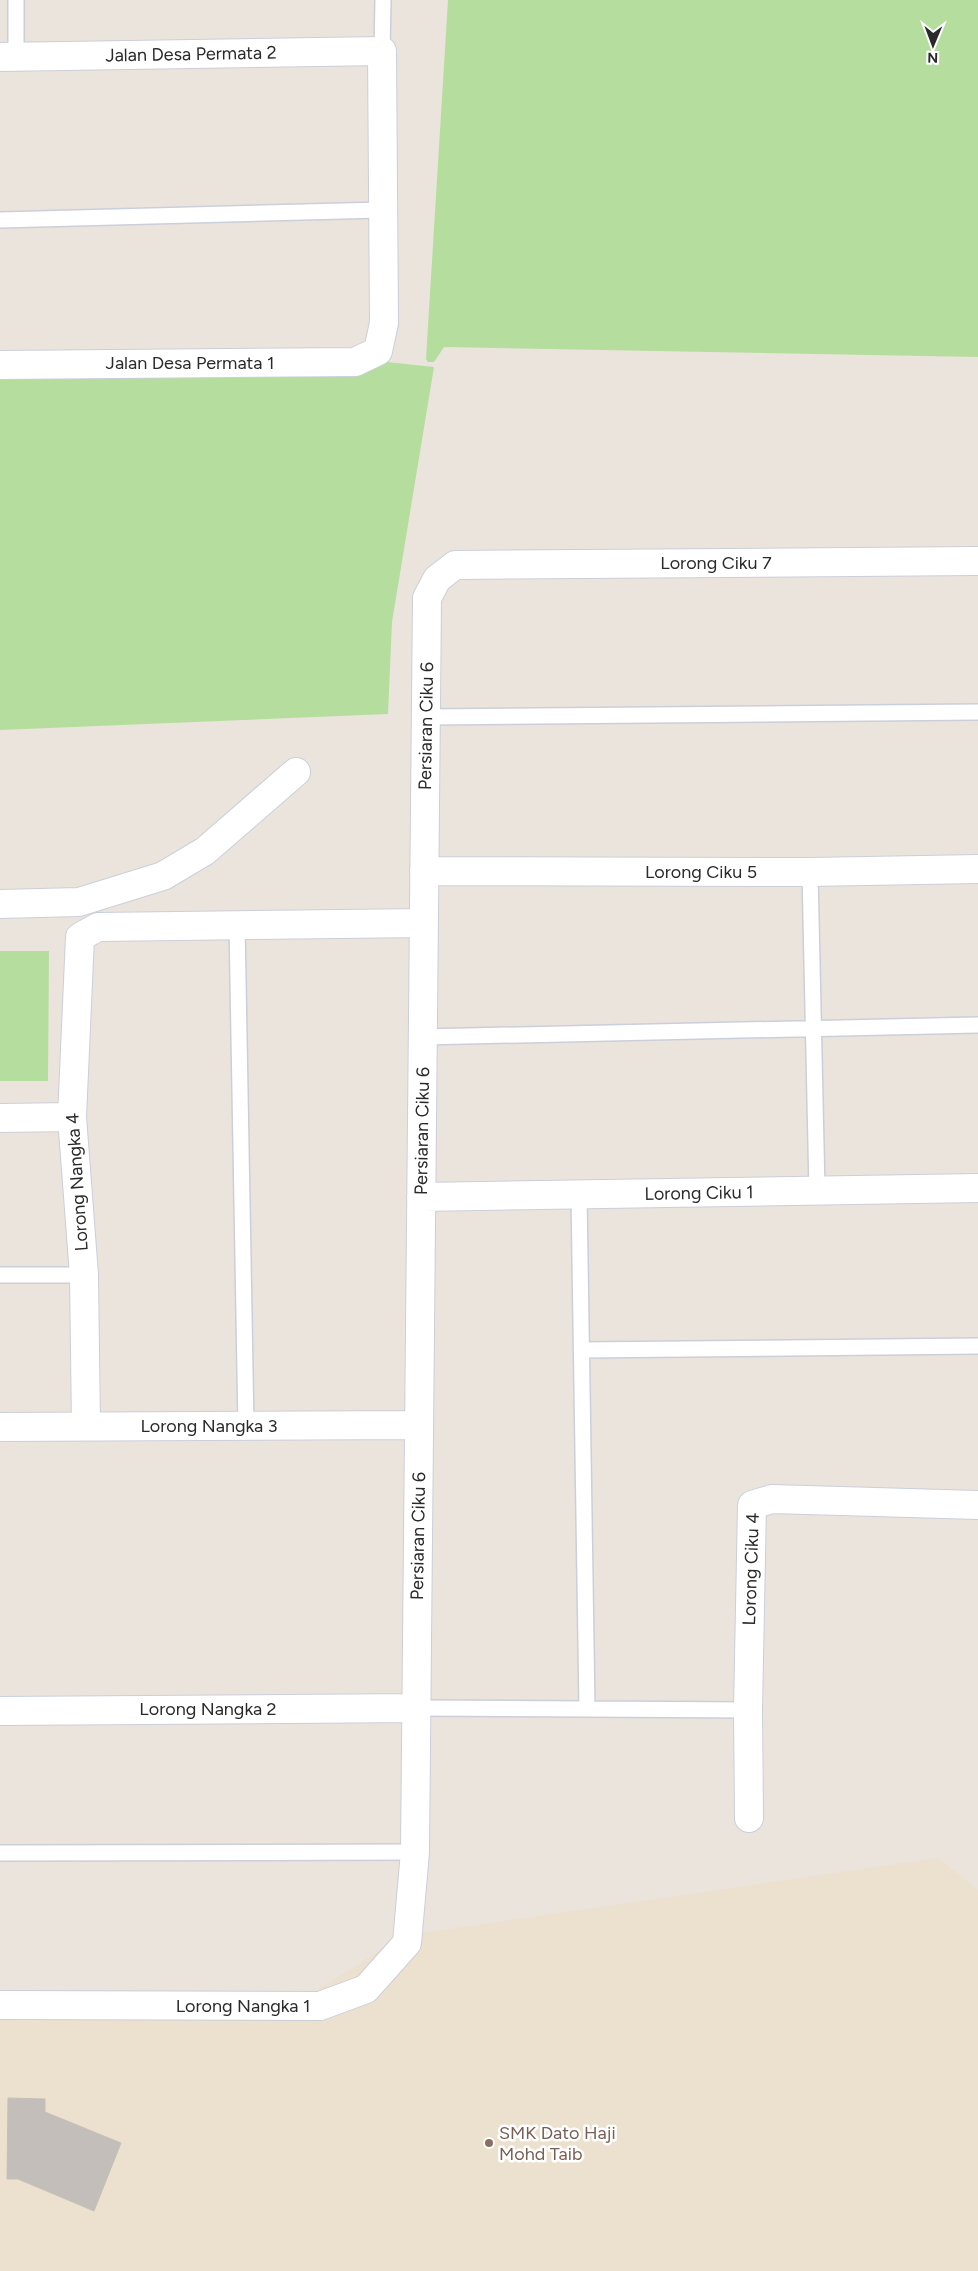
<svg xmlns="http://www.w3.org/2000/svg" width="978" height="2271" viewBox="0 0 978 2271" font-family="Figtree,sans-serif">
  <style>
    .education { fill: #ebe1ce }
    .green { fill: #b5dd9e }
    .building { fill: #c3beb9; stroke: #c6c0b7 }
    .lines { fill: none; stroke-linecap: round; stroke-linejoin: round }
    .lane-casing { stroke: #cbcfda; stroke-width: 18 }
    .street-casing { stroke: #cbcfda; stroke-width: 30 }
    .lane { stroke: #fff; stroke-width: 15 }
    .street { stroke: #fff; stroke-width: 28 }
    .education-dot { fill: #8d6e63; stroke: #fff; stroke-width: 2 }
    .labels { text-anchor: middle; stroke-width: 5; stroke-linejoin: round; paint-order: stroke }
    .street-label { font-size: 18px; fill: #2a2a2a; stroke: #fff }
    .education-label { font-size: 18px; fill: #785e54; stroke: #fff; text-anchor: start }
  </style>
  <rect width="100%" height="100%" fill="#ebe4dd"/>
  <path class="education" d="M938,1858L978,1890V2271H0V2013L277,2016L402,1936Z"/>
  <path class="green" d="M448,0H978V357L444,347L434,362H428L426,359Z
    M368,360L434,367L392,622L388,714L0,730V367Z
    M0,951H49L48,1081H0Z"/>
  <path class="building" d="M8,2098L45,2099V2112L121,2143L94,2211L18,2179H7Z"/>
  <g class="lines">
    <defs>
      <path id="lane" d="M16,0V57
        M382,51L383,0
        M0,220L382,210
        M426,717L978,712
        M810,872L817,1191
        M237,924L246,1427
        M422,1037L978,1025
        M579,1195L587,1709
        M0,1275H84
        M582,1350L978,1346
        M416,1708L748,1710
        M0,1853L415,1852"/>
      <path id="street" d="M0,57L382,51L384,323L378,351L355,362L0,365
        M424,871L810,872L978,869
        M0,904L79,902L163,876L205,851L296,772
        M0,1118L72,1117
        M421,1197L978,1188
        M86,1426L84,1275L72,1117L80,937L98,927L423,923
        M0,1427L419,1425
        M0,1711L416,1708
        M749,1818L748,1710L752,1505L772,1499L978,1505
        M0,2005L320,2006L366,1989L407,1943L415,1852L427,598L437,579L455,565L978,561"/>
    </defs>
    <use href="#lane" class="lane-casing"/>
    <use href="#street" class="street-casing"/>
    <use href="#lane" class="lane"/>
    <use href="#street" class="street"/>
  </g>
  <circle class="education-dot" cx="489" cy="2143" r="5"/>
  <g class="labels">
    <g class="street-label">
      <text transform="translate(191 54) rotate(-1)" y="6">Jalan Desa Permata 2</text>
      <text x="190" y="369">Jalan Desa Permata 1</text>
      <text x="716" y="569">Lorong Ciku 7</text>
      <text transform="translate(426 726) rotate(-89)" y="6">Persiaran Ciku 6</text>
      <text x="701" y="878">Lorong Ciku 5</text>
      <text transform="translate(422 1131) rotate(-89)" y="6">Persiaran Ciku 6</text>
      <text transform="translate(77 1182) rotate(-94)" y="6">Lorong Nangka 4</text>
      <text transform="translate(699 1193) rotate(-1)" y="6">Lorong Ciku 1</text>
      <text x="209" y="1432">Lorong Nangka 3</text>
      <text transform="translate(418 1536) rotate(-89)" y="6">Persiaran Ciku 6</text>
      <text transform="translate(751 1569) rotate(-88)" y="6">Lorong Ciku 4</text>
      <text x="208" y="1715">Lorong Nangka 2</text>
      <text x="243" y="2012">Lorong Nangka 1</text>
    </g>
    <g class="education-label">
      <text x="499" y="2139">SMK Dato Haji<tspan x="499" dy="21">Mohd Taib</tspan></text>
    </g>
  </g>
  <g transform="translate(933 45) rotate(181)" stroke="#ffffff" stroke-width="4" paint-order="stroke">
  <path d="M0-4L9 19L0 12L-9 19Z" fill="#2a2a2a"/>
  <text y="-8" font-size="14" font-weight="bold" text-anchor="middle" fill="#2a2a2a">N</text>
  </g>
</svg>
